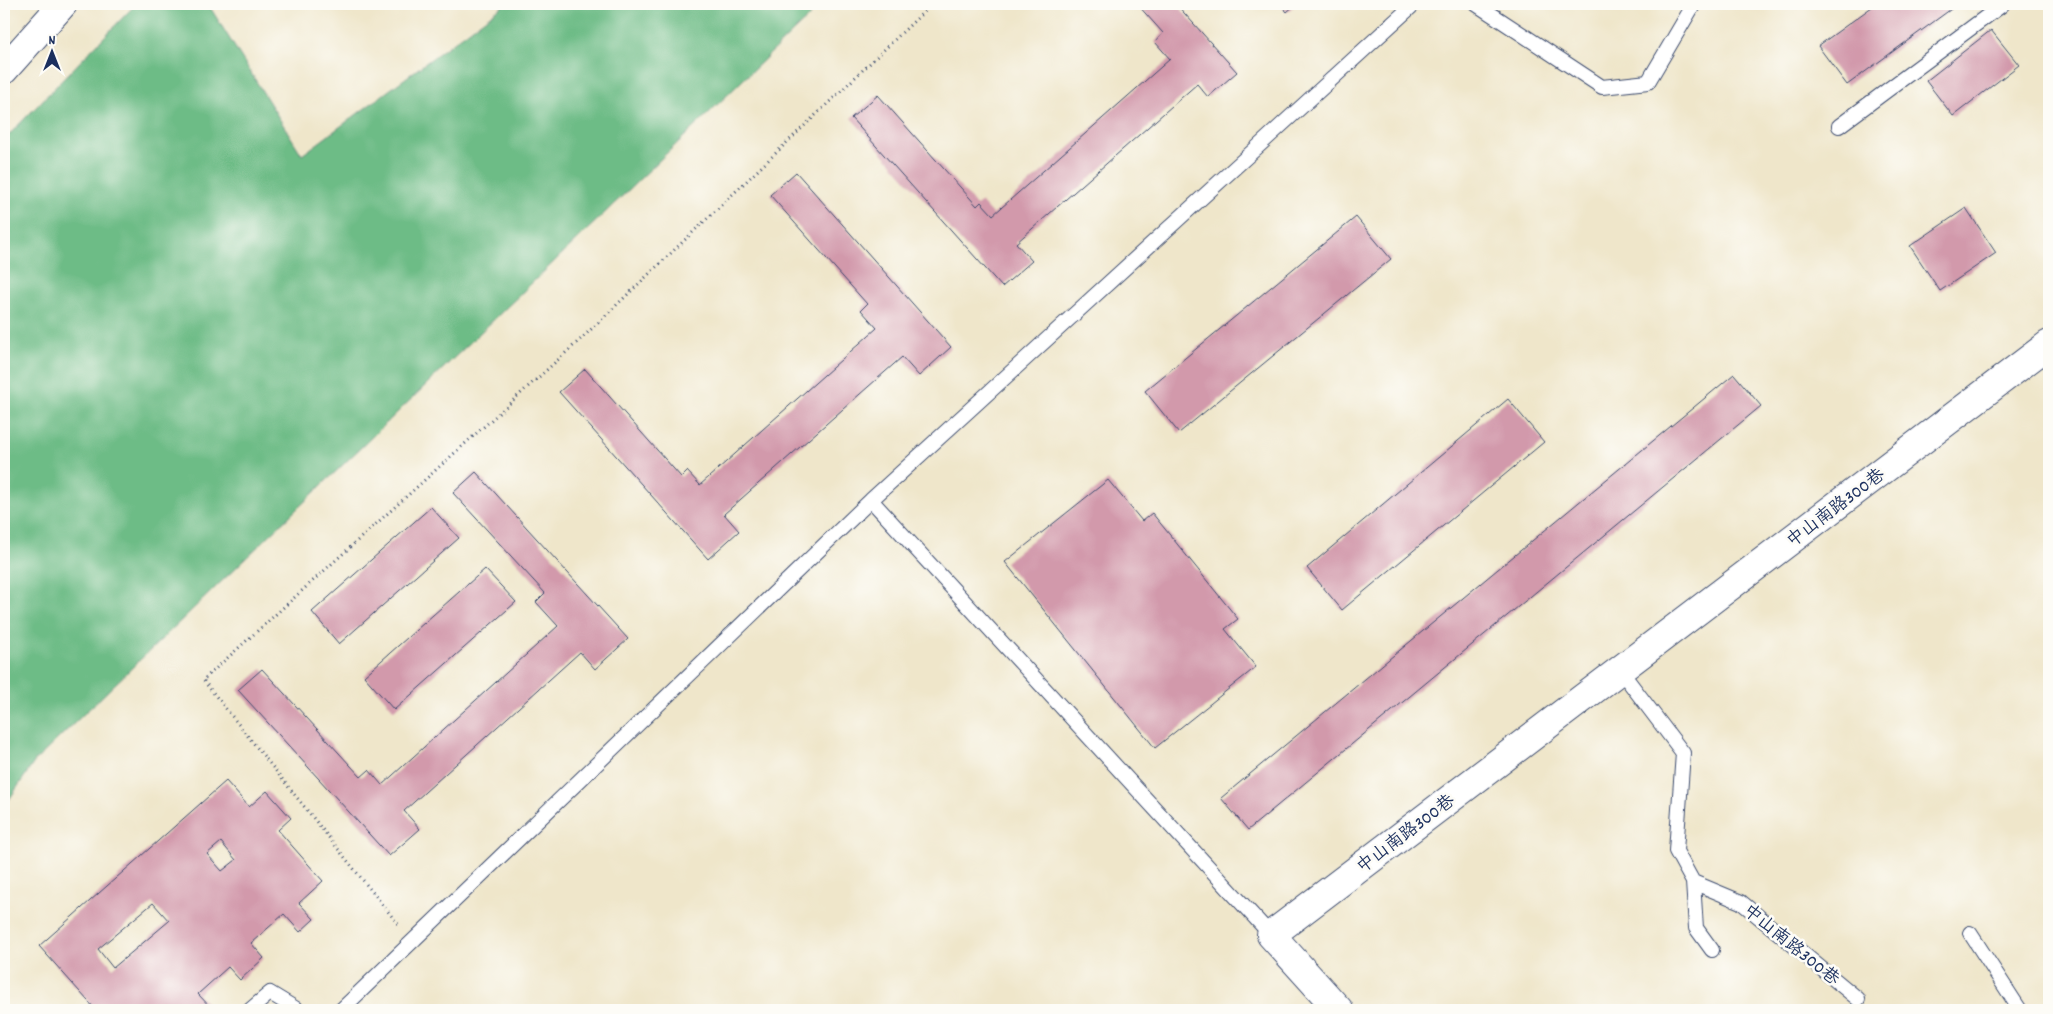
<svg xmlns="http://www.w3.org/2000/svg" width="2053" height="1014" viewBox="0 0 2053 1014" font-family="Dekko,'LXGW WenKai TC',sans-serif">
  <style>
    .forest { fill: #6dbc86; stroke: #447672 }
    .building { fill: #d299ab; fill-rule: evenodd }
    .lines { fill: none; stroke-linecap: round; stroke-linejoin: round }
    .lane-casing { stroke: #3b4a6e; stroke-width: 16 }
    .street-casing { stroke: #3b4a6e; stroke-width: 30 }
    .path { stroke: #3b4a6e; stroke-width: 3; stroke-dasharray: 1 4; stroke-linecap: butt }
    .lane { stroke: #fff; stroke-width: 14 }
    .street { stroke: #fff; stroke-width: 28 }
    .labels { text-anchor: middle; stroke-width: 5; stroke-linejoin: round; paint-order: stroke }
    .street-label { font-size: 18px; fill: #1b2f5e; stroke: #fdfcf7 }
  </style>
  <rect width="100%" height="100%" fill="#fdfcf7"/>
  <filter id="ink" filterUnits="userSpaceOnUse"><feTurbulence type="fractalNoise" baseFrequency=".02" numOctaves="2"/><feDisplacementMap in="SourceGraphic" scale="10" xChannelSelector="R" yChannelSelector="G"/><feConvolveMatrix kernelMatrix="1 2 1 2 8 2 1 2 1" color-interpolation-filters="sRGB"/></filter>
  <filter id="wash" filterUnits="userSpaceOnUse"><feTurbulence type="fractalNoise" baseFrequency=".0096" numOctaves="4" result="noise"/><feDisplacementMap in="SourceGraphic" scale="20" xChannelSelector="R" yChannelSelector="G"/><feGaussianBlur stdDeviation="1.12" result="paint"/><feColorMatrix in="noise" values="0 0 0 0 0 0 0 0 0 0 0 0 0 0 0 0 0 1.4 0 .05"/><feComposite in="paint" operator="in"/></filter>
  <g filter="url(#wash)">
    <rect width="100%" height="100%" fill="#efe6ca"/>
    <path class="forest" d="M136,4H208L302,155L505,4H822L35,761L4,807V140Z"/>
    <g id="blocks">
      <path class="building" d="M1137,4H1176L1237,72L1208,97L1197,84L1016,243L1032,261L1002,287L851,118L878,95L977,206L981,202L993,215L1170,59L1155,42L1163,33Z
        M1280,4H1296L1287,12Z
        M1876,4H1958L1847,85L1818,46Z
        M1991,30L2019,65L1953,116L1926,81Z
        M796,172L951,347L919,376L902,357L724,514L739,531L708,559L559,392L585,369L681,477L687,471L700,485L877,328L861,310L867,304L770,195Z
        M1966,208L1996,253L1940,291L1910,246Z
        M1356,217L1391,259L1179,433L1145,391Z
        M1734,374L1761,406L1248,830L1221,798Z
        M1508,399L1544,442L1342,610L1307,568Z
        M476,472L628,639L595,669L580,652L404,811L420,829L389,856L238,690L262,669L361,777L369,770L382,785L558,626L536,602L545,593L453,493Z
        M1108,480L1142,521L1152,513L1238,619L1225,629L1256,667L1155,748L1005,562Z
        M431,507L459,538L339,644L312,612Z
        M485,569L516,602L394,710L364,676Z
        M226,781L249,807L267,791L291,818L278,830L323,881L299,903L314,919L300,932L284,914L251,943L264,958L240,980L228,967L198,994L213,1010H96L39,946ZM221,842L236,860L222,871L207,854ZM153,903L169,921L113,968L98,949Z"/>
    </g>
  </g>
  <g filter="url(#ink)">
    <use href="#blocks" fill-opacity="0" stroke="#3b4a6e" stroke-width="1"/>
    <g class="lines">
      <defs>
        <path id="lane" d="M1476,4L1602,87L1648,82L1694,4
          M1839,126L2002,5L2001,4
          M871,500L1414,4
          M1620,670L1683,753L1676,851L1693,882L1741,902L1858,999
          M1693,882L1696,928L1712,950
          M1970,933L2020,1010
          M250,1010L270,993L298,1010
          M341,1010L871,500L1271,935"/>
        <path id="street" d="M4,70L63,4
          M1339,1010L1271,935L2049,344"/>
      </defs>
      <use href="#lane" class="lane-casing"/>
      <use href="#street" class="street-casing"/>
      <path class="path" d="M398,924L203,680L581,339L932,4"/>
      <use href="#lane" class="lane"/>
      <use href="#street" class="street"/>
    </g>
  </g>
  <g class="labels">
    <g class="street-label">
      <text transform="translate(1835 507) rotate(-37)" y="6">中山南路300巷</text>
      <text transform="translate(1405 833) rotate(-37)" y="6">中山南路300巷</text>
      <text transform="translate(1792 944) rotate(39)" y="6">中山南路300巷</text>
    </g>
  </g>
  <rect width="2053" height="1014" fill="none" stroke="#fdfcf7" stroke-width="20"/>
  <g transform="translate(52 52)" stroke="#fdfcf7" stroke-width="4" paint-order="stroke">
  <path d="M0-4L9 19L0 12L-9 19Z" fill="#1b2f5e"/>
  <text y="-8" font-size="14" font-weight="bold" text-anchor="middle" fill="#1b2f5e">N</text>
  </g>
</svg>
